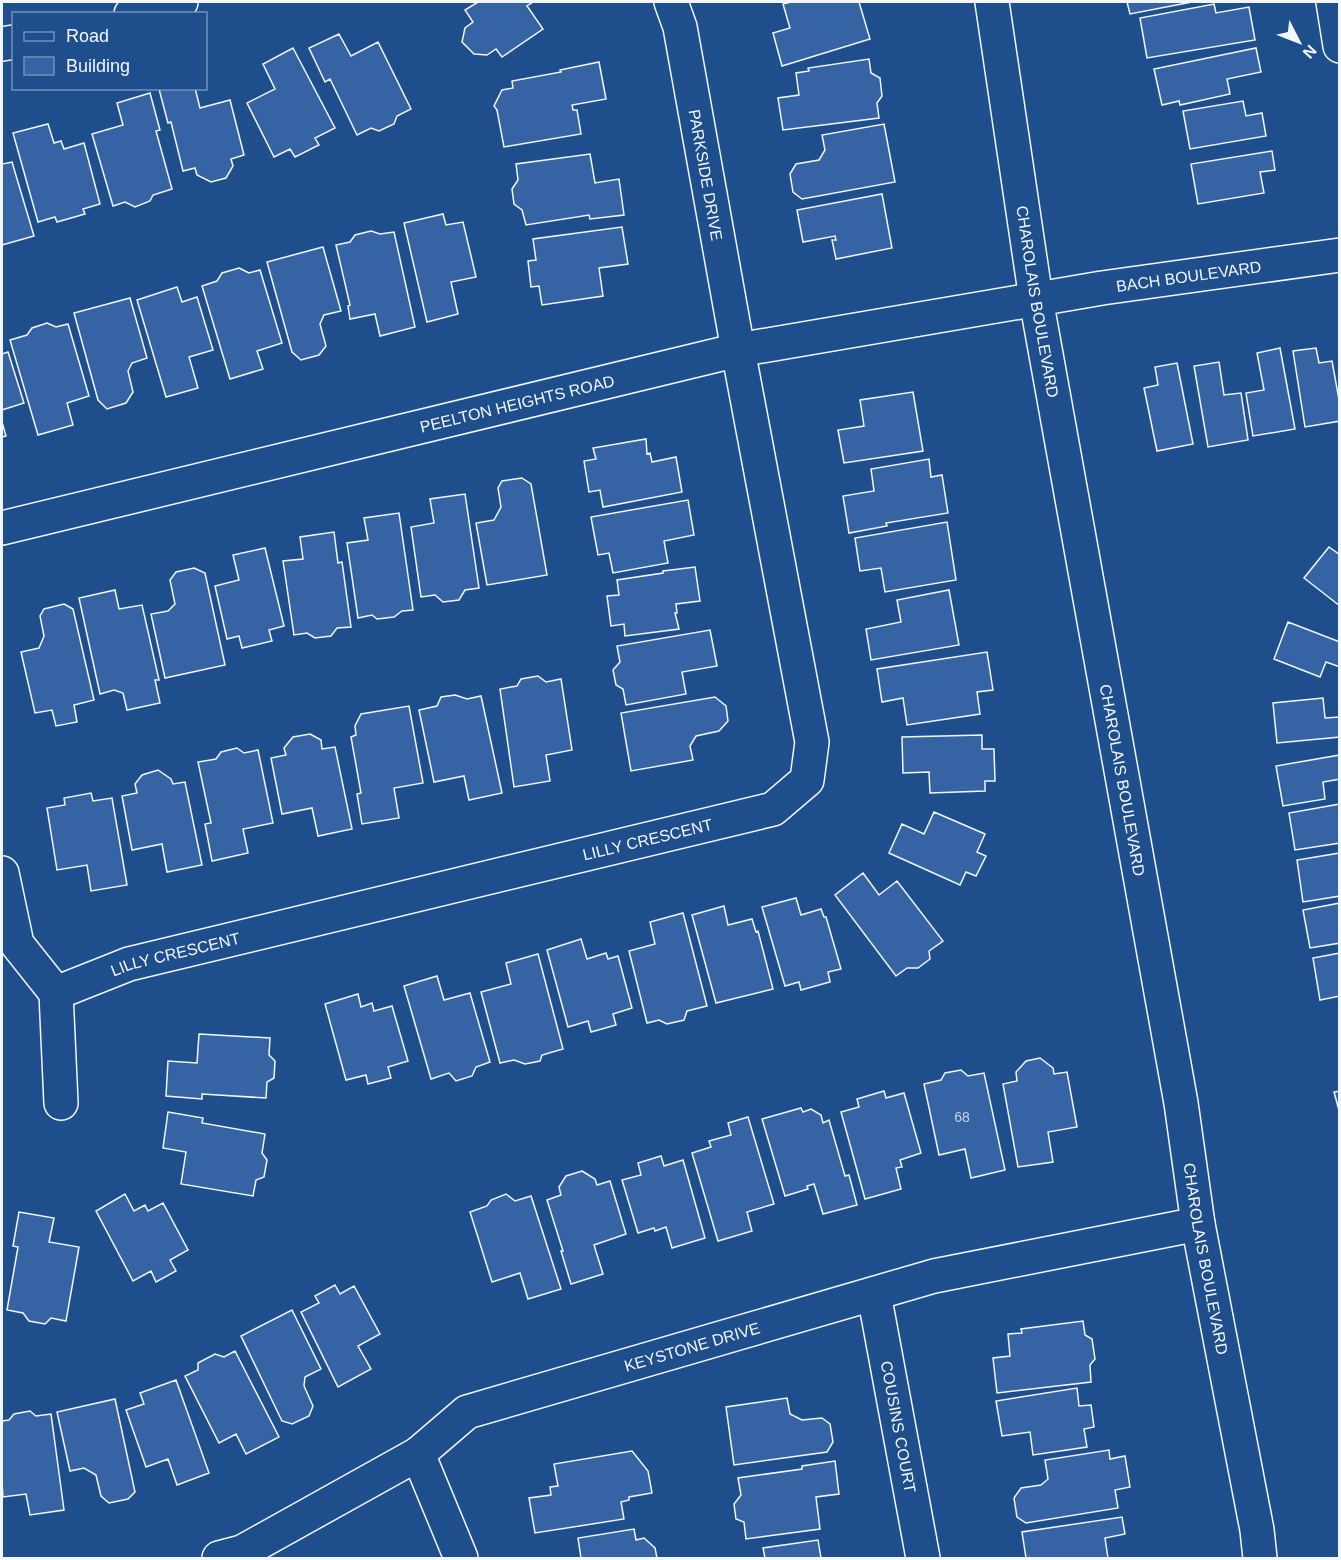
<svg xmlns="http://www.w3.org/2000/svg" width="1341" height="1560" viewBox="0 0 1341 1560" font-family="Arial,sans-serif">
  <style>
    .building { fill: #3563a3; stroke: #f2f6ff; stroke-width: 1.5 }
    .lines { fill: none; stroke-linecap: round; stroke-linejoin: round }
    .minor-casing { stroke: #f2f6ff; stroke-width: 36 }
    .tertiary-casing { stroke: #f2f6ff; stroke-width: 36 }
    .minor { stroke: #1f4e8c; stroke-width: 33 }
    .tertiary { stroke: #1f4e8c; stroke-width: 33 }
    .labels { text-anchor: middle; stroke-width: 4.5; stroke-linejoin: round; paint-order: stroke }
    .number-label { font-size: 14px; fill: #c3d1e8 }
    .street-label { font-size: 16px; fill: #f2f6ff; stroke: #1f4e8c }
  </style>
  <rect width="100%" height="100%" fill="#1f4e8c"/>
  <path class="building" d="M478,2H533L527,6L543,29L502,57L496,49L487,55L474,54L462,42L465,28L473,22L465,10Z
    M791,2H859L870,39L782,66L773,33L790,28L783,4Z
    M1127,2H1192L1130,14Z
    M1214,4L1216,13L1249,7L1255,40L1147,58L1140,18Z
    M339,34L351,56L378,42L411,109L397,116L394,124L379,131L371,128L357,135L330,79L325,82L309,48Z
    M293,48L335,128L315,138L319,145L295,157L290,149L274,157L247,103L275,89L263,64Z
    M1256,48L1261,72L1227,79L1230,94L1180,105L1179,101L1162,105L1154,69Z
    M869,59L871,73L880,78L882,96L877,103L879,118L783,130L778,98L799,95L796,73L809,71L808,68Z
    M599,62L606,99L572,105L573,110H577L581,134L504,147L497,110L494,106L502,90L513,88L512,81L561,72L560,70Z
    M195,88L200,108L230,100L244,155L231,159L233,166L226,178L211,182L197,175L195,168L183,171L171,122L168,123L159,89Z
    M150,93L160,130L156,131L172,189L153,195L150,201L135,207L125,202L113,206L92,134L123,125L117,103Z
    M1243,101L1246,116L1262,113L1266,136L1190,149L1183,111Z
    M48,124L54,143L61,141L64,149L84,143L100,204L83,209L85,214L57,222L55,217L38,222L13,133Z
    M884,124L895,182L802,199L793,192L790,174L796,164L819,160L825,150L822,135Z
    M1272,151L1275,170L1260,172L1264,193L1198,204L1191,164Z
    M590,154L595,183L619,179L624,215L590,219L589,215L526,225L522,210L514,204L512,189L518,180L516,164Z
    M12,162L34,236L2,245V164Z
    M882,194L892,248L836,259L832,240H836L835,236L803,242L797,210Z
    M443,214L446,225L463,222L476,277L451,282L458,314L427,322L404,223Z
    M622,227L628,264L599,268L603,296L542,305L539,286L531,287L528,261L536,260L533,239Z
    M371,231L380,234L394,232L415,327L380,336L375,314L350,319L348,306L350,305L336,245L350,242L355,235Z
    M323,247L341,311L324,315L320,324L326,346L319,355L301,360L292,352L267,262Z
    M239,268L249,273L260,270L282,343L257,351L263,369L230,379L202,286L217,281L222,273Z
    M177,287L182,302L197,297L213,350L189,357L198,388L166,397L137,300Z
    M130,298L147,358L132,363L128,371L133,392L126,403L107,409L98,400L74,313Z
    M47,323L56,327L68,324L89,396L67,403L73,425L38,435L10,340L27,335L32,328Z
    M1280,348L1295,429L1253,436L1246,393L1264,390L1257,353Z
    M1316,348L1319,363L1332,361L1340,405V421L1305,427L1293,351Z
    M8,352L24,403L2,410V354Z
    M1219,362L1224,395L1241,393L1248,440L1208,447L1194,366Z
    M1177,363L1193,444L1157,451L1144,388L1158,385L1155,367Z
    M913,392L923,451L844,463L838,430L864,426L860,400Z
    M2,422L6,436L2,437Z
    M646,439L647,454L650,453L652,462L676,457L682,492L603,507L600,490L589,492L584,461L596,459L593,448Z
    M929,459L931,477L942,475L948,513L886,523L887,526L849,533L843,496L874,491L871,469Z
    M522,478L531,484L547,575L487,585L476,523L494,520L501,507L498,488L502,481Z
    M465,494L479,588L465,590L459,600L443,602L435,595L421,597L411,527L434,523L430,499Z
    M688,500L694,535L664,541L668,563L613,573L609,553L598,555L591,517Z
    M399,513L413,610L402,611L394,617L377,619L372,615L358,618L347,543L368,540L364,518Z
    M947,522L956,580L885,592L881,568L860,571L855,538Z
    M334,532L338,563L342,562L351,627L337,628L331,636L315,638L307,633L294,635L283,561L303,559L300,537Z
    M1329,547L1340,555V606L1304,578Z
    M265,548L284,626L269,630L272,641L242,648L239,636L227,639L215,586L239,580L233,555Z
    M695,567L700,601L676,604L677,613H675L679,629L625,636L624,624L611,626L607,596L619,595L617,580L663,573V571Z
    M194,568L205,573L225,665L165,678L151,614L168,611L175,604L170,580L176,572Z
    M115,590L119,609L142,605L159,680H155L160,703L127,710L123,693L114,690L100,694L79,598Z
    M949,590L959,645L871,660L866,629L901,622L897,600Z
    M64,604L73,609L94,700L74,705L77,722L56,726L52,710L35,713L21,652L39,648L44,636L40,616L44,609Z
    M1288,622L1340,642V667L1326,662L1320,677L1274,659Z
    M710,630L717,666L682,672L686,694L626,705L623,689L616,685L613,670L620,662L617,646Z
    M987,652L993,690L977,692L980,714L907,725L903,698L882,702L877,669Z
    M538,676L546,682L561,679L572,750L546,755L550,781L514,787L500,689L517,686L521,679Z
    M455,695L467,699L481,696L502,793L469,800L464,776L434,782L419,710L437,706L441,697Z
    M715,697L726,706L728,721L719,731L696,736L690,746L693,760L631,771L621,713Z
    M1323,698L1325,718L1340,717V737L1277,743L1273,703Z
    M409,706L423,783L394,788L399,818L362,824L357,794L361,793L351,737L356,735L355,726L361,714Z
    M310,734L321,740L322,749L335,747L352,829L318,836L312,808L282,814L271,758L286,755L284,748L293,737Z
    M982,735V749H994L995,781H985V791L930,793L929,772L903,773L902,737Z
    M237,748L244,753L258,750L273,823L243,829L248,853L212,861L205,824L211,823L198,762L216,759L221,752Z
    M1340,755V779L1323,782L1325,799L1283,806L1276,766Z
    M158,770L171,779L173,784L185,782L202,865L167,872L162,844L132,850L122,796L137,793L135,784L142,775Z
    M91,793L93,801L112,798L127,885L91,891L87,865L57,870L47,808L65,805L64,798Z
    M1340,804V843L1295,850L1289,813Z
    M934,812L985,834L977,852L986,856L976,876L966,872L960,885L889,853L902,824L924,834Z
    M1340,853V896L1303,902L1297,860Z
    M863,873L879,895L897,881L943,941L929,951L930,959L918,968H907L896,976L835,895Z
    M796,898L801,915L821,909L824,917H826L841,969L828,972L830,982L801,990L799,982L785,986L762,907Z
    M1340,903V943L1310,948L1303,910Z
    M724,906L728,925L752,919L756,932L758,931L773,989L716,1003L692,915Z
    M683,913L707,1006L687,1011L684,1020L667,1024L659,1020L647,1023L629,951L655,944L650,922Z
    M581,939L587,959L606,953L608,959L618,956L632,1008L613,1014L616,1025L591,1032L588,1021L568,1027L547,950Z
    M1340,953V996L1320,1000L1313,958Z
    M538,954L563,1049L542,1055L540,1061L525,1064L514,1060L500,1063L481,992L511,984L506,963Z
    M437,976L444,1000L470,993L490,1062L476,1067L472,1076L456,1081L449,1073L431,1079L404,986Z
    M358,994L361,1007L372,1003L374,1011L392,1006L408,1061L388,1067L391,1078L368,1084L366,1075L346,1080L325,1004Z
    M199,1034L270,1038L269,1055L275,1061L274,1078L267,1082L266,1098L202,1094V1099L166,1096L168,1061L197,1063Z
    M1040,1058L1053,1068L1054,1074L1067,1072L1077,1127L1048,1132L1053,1162L1018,1167L1003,1084L1017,1081L1016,1072L1026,1061Z
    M961,1070L968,1076L984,1073L1005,1170L971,1178L965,1149L939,1155L924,1084L941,1080L945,1073Z
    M884,1091L886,1098L904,1093L921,1153L900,1160L902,1167L896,1168L901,1189L865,1199L841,1112L859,1107L857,1099Z
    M1340,1091V1114L1334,1092Z
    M801,1108L803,1112L811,1109L821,1115L823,1123L829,1120L845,1176L849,1175L857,1205L823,1214L814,1184L807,1186L808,1189L785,1196L762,1119Z
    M168,1112L203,1118L202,1123L265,1134L262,1153L267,1160L264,1177L256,1180L253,1196L181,1184L186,1152L163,1148Z
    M748,1117L774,1204L747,1212L752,1231L718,1241L692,1153L711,1147L709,1141L731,1135L728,1123Z
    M661,1156L664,1166L683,1160L705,1238L672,1248L666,1227L655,1231L654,1228L638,1233L622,1180L641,1175L638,1163Z
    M582,1171L595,1179L597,1185L610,1181L626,1234L594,1245L603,1274L571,1284L561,1251H563L547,1200L561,1195L559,1187L566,1176Z
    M125,1194L134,1211L145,1205L148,1211L163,1203L188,1250L170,1260L176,1271L156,1282L151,1271L133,1281L96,1211Z
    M506,1194L515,1201L531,1196L561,1289L528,1299L520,1273L492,1282L470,1212L487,1206L491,1200Z
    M19,1212L54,1218L49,1242L79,1247L66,1321L51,1318L45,1324L29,1321L23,1313L7,1310L18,1247L13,1246Z
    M335,1285L340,1294L354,1286L380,1334L358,1346L371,1369L338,1387L301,1312L319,1303L315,1296Z
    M292,1310L321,1369L305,1377L304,1386L313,1406L309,1416L292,1424L282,1421L241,1336Z
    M1083,1321L1085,1335L1092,1339L1095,1359L1090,1365L1091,1382L997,1393L993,1358L1010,1356L1008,1334L1022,1333L1021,1329Z
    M235,1351L279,1437L246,1454L236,1434L219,1443L185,1376L198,1370V1363L215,1354L224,1357Z
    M176,1380L209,1473L177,1485L168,1459L146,1467L126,1410L144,1404L140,1393Z
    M1077,1388L1079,1406L1091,1405L1094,1427L1084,1429L1087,1447L1033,1455L1030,1432L1002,1436L996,1401Z
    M787,1398L790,1414L802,1420L822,1418L830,1424L833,1442L827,1452L734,1465L726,1407Z
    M115,1399L135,1492L128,1499L109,1503L101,1496L96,1475L84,1468L70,1471L57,1412Z
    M30,1411L36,1416L51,1414L64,1510L30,1515L26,1494L3,1497L2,1483V1421L9,1420L14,1414Z
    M1109,1450L1110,1459L1125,1456L1130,1487L1115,1490L1118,1508L1026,1523L1017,1517L1014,1498L1021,1488L1041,1485L1048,1479L1045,1460Z
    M632,1451L648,1471L652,1493L629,1497V1500L621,1502L624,1519L535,1533L529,1498L551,1495L550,1487L558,1486L554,1464Z
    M835,1461L839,1494L816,1497L820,1529L746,1539L744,1522L736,1519L734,1504L741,1495L738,1478L802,1469V1466Z
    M1122,1517L1125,1534L1105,1538L1108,1558H1026L1022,1532Z
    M634,1529L636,1540L644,1538L655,1548L657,1558H581L578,1538Z
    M818,1540L821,1558H765L763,1548Z"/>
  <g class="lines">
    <defs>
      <g id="minor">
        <path d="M1333,2L1340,46"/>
        <path d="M131,14L181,2"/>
        <path d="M2,44L14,42"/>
        <path id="s1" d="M2,528L738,350L1102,288L1340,255"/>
        <path id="s2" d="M2,873L17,944L56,993L129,964L773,809L807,780L812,742L738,350L680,27L671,2"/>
        <path d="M56,993L61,1103"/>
        <path id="s3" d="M874,1294L923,1558"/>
        <path d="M418,1454L461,1558"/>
        <path id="s4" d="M219,1558L242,1552L418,1454L467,1412L934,1276L1198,1224"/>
      </g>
      <g id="tertiary">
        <path id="s5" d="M992,2L1036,299L1181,1103L1198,1224L1257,1530L1260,1558"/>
      </g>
    </defs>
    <use href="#minor" class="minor-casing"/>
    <use href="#tertiary" class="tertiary-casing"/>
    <use href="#minor" class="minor"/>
    <use href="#tertiary" class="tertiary"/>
  </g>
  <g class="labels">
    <g class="number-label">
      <text x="962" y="1122">68</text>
    </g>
    <g class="street-label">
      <text transform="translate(706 175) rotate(80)" y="6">PARKSIDE DRIVE</text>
      <text dy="6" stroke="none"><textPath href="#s1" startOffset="1214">BACH BOULEVARD</textPath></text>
      <text dy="6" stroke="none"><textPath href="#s5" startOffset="303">CHAROLAIS BOULEVARD</textPath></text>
      <text dy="6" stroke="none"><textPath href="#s1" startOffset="530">PEELTON HEIGHTS ROAD</textPath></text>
      <text dy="6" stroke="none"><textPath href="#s5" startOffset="789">CHAROLAIS BOULEVARD</textPath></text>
      <text dy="6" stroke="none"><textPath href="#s2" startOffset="747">LILLY CRESCENT</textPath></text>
      <text dy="6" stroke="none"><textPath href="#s2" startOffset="261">LILLY CRESCENT</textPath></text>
      <text dy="6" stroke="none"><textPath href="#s5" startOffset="1275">CHAROLAIS BOULEVARD</textPath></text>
      <text dy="6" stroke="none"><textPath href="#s4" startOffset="524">KEYSTONE DRIVE</textPath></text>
      <text dy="6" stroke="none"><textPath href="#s3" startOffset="135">COUSINS COURT</textPath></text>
    </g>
  </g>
  <rect width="1341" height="1560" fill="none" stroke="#f2f6ff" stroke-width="6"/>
  <rect x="12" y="12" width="195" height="78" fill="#1f4e8c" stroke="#7391ba" stroke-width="1.5"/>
  <rect x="24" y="32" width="30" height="9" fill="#1f4e8c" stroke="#7391ba" stroke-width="1.5"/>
  <text x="66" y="42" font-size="18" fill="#f2f6ff">Road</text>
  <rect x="24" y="57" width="30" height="18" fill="#3563a3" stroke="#7391ba" stroke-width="1.5"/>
  <text x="66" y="72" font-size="18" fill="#f2f6ff">Building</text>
  <g transform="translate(1299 42) rotate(132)" stroke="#1f4e8c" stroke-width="4.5" paint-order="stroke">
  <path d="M0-4.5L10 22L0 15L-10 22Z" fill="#f2f6ff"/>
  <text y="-9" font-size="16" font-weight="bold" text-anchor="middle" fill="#f2f6ff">N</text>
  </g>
</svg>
